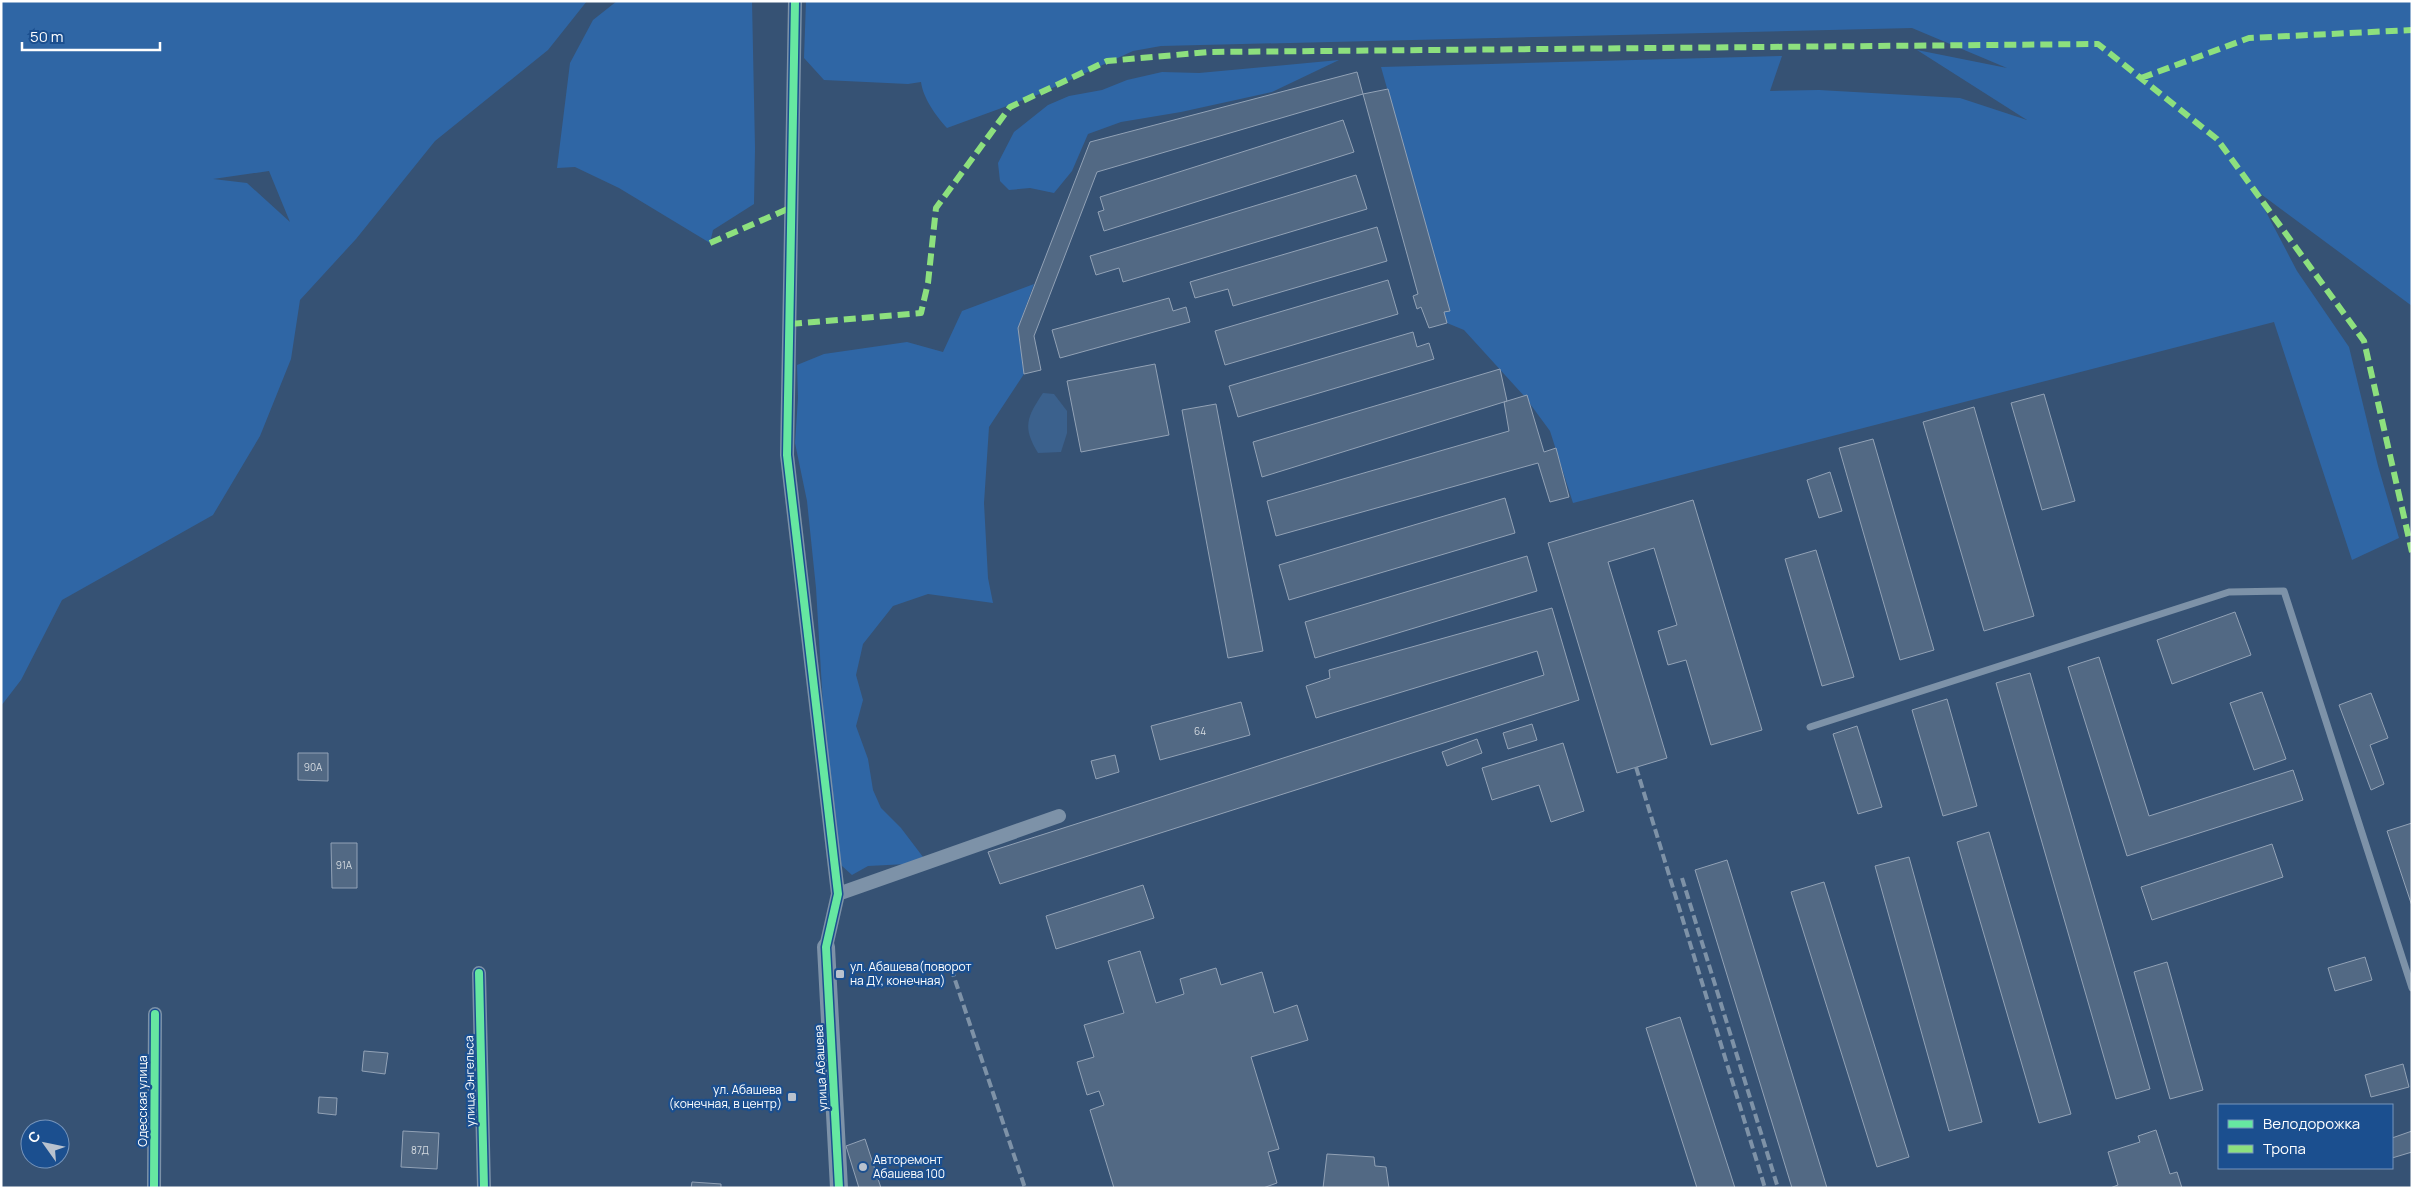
<svg xmlns="http://www.w3.org/2000/svg" width="2413" height="1189" viewBox="0 0 2413 1189" font-family="Manrope,sans-serif">
  <style>
    .green { fill: #2f66a5; fill-rule: evenodd }
    .water { fill: #3b618d }
    .building { fill: #526984; stroke: #92a2b6 }
    .lines { fill: none; stroke-linecap: round; stroke-linejoin: round }
    .service { stroke: #7d92a8; stroke-width: 7 }
    .minor { stroke: #7d92a8; stroke-width: 14 }
    .tertiary { stroke: #7d92a8; stroke-width: 18 }
    .rail { stroke: #7e92a7; stroke-width: 4; stroke-dasharray: 9 4; stroke-linecap: butt }
    .quiet { stroke: #8de07e; stroke-width: 6; stroke-dasharray: 12 6; stroke-linecap: butt }
    .cycleway-casing { stroke: #1b4f8f; stroke-width: 11 }
    .cycleway { stroke: #66e7a1; stroke-width: 8 }
    .poi-dot { fill: #b9c2ce; stroke: #1b4f8f; stroke-width: 2 }
    .labels { text-anchor: middle; stroke-width: 4.5; stroke-linejoin: round; paint-order: stroke }
    .number-label { font-size: 10px; fill: #d4dae0 }
    .poi-label { font-size: 12px; fill: #fff; stroke: #1b4f8f; text-anchor: start }
    .street-label { font-size: 12px; fill: #fff; stroke: #1b4f8f }
  </style>
  <rect width="100%" height="100%" fill="#365274"/>
  <path class="green" d="M1,1H587L548,50L435,141L356,239L300,300L291,359L260,436L213,515L62,600L21,680L1,706ZM269,171L290,222L247,183L213,179Z
    M617,1H752L755,148L754,204L713,230L710,243L619,188L575,167L557,168L570,63L593,20Z
    M806,1H2412V306L2254,189L2297,271L2349,347L2378,466L2399,538L2352,560L2274,322L1573,503L1550,431L1525,397L1464,330L1447,323L1444,312L1450,311L1381,67L1782,56L1770,91L1819,90L1960,98L2027,120L1917,50L2007,68L1912,28L1161,46L1133,51L1037,95L947,128C936,116 923,98 921,82L908,84L824,80L804,58Z
    M1339,60L1272,92L1181,112L1121,122L1088,134L1072,171L1054,193L1030,188L1009,190L1000,181L998,163L1014,132L1048,105L1069,96L1102,90L1127,80L1162,72L1199,73Z
    M1034,284L1018,328L1024,374L989,427L984,503L988,578L993,603L928,594L893,606L863,644L856,675L863,700L856,726L868,759L873,790L881,808L901,828L923,857L907,864L868,866L852,875L832,857L816,588L807,501L795,443L798,398L797,365L824,354L907,342L943,352L962,311Z"/>
  <path class="water" d="M1043,393L1054,394L1067,411V433L1061,452L1038,453C1022,427 1027,417 1043,393Z"/>
  <path class="building" d="M1357,72L1363,94L1097,172L1034,336L1041,370L1024,374L1018,328L1090,142Z
    M1388,89L1450,311L1444,312L1447,323L1429,328L1421,307L1417,309L1413,296L1418,294L1363,94Z
    M1343,120L1354,152L1104,231L1098,212L1104,210L1100,197Z
    M1356,175L1367,209L1123,282L1119,268L1096,275L1090,256Z
    M1377,227L1387,261L1233,306L1228,289L1195,298L1190,282Z
    M1388,280L1398,314L1225,365L1215,331Z
    M1169,298L1173,311L1186,307L1190,322L1060,358L1052,330Z
    M1413,332L1417,347L1429,343L1434,359L1238,417L1229,386Z
    M1155,364L1169,435L1081,452L1067,381Z
    M1500,369L1507,401L1262,477L1253,442Z
    M2044,394L2075,501L2042,510L2011,403Z
    M1527,395L1544,452L1556,448L1569,497L1550,502L1538,463L1276,536L1267,501L1509,431L1504,402Z
    M1216,404L1263,651L1228,658L1182,410Z
    M1974,407L2034,616L1984,631L1923,422Z
    M1873,439L1934,650L1900,660L1839,448Z
    M1830,472L1842,511L1819,518L1807,480Z
    M1505,498L1515,533L1289,600L1279,565Z
    M1693,500L1762,730L1711,745L1686,660L1668,665L1658,631L1677,625L1654,548L1608,562L1667,758L1617,773L1548,543Z
    M1816,550L1854,677L1822,686L1785,559Z
    M1527,556L1537,591L1315,658L1305,622Z
    M1552,608L1579,700L1000,884L988,852L1544,675L1537,651L1316,718L1306,686L1330,678L1329,670Z
    M2235,612L2251,655L2172,684L2157,640Z
    M2099,657L2149,816L2293,770L2303,800L2127,856L2068,667Z
    M2030,673L2150,1089L2116,1099L1996,683Z
    M2262,692L2286,759L2254,770L2230,703Z
    M2371,693L2388,738L2370,745L2384,784L2371,790L2339,705Z
    M1947,699L1977,806L1943,816L1912,710Z
    M1241,702L1250,735L1160,760L1151,726Z
    M1532,724L1537,740L1508,749L1503,733Z
    M1857,726L1882,807L1858,814L1833,734Z
    M1477,739L1482,753L1447,766L1442,752Z
    M1563,743L1584,811L1551,822L1539,785L1492,800L1482,768Z
    M298,753H328V781L298,780Z
    M1115,755L1119,772L1096,779L1091,761Z
    M2412,823V906L2387,831Z
    M1989,832L2071,1114L2039,1123L1957,842Z
    M331,843H357V888H332Z
    M2272,844L2283,877L2152,920L2141,887Z
    M1909,857L1982,1122L1949,1131L1875,866Z
    M1727,860L1827,1188H1792L1695,870Z
    M1824,882L1909,1157L1877,1167L1791,892Z
    M1143,885L1154,918L1056,949L1046,916Z
    M1140,951L1156,1003L1184,994L1180,979L1216,968L1221,985L1262,972L1274,1013L1297,1005L1308,1040L1251,1057L1279,1149L1268,1152L1277,1183L1263,1188H1114L1090,1110L1104,1105L1099,1091L1087,1095L1077,1062L1094,1057L1084,1025L1124,1013L1108,961Z
    M2365,957L2372,980L2335,991L2328,968Z
    M2167,962L2203,1090L2170,1099L2134,972Z
    M1680,1017L1735,1188H1697L1646,1028Z
    M364,1051L388,1053L385,1074L362,1071Z
    M2403,1064L2409,1087L2371,1097L2365,1075Z
    M319,1097L337,1098L336,1115L318,1113Z
    M2156,1130L2170,1174L2177,1172L2182,1188H2110L2118,1185L2108,1152L2140,1142L2138,1136Z
    M403,1131L439,1133L437,1169L401,1167Z
    M2412,1131V1152L2392,1158V1138Z
    M865,1139L881,1188H859L846,1146Z
    M1327,1154L1374,1157L1375,1166L1386,1167L1389,1188H1323Z
    M692,1182L721,1184V1188H691Z"/>
  <g class="lines">
    <path class="service" d="M1810,727L2229,592L2284,591L2412,988"/>
    <path class="minor" d="M795,1L787,455L838,894L826,947
      M838,894L1059,816
      M479,973L484,1188
      M154,1188L155,1014"/>
    <path class="tertiary" d="M826,947L839,1188"/>
    <path class="rail" d="M1636,767L1765,1188
      M1682,878L1778,1188
      M951,968L1025,1188"/>
    <path class="quiet" d="M2141,78L2249,38L2412,30
      M710,243L790,208
      M790,324L921,313L928,283L936,208L1010,107L1107,61L1209,52L2098,44L2217,139L2364,341L2412,552"/>
    <defs>
      <path id="cycleway" d="M795,1L787,455L838,894L826,947L839,1188
        M479,973L484,1188
        M154,1188L155,1014"/>
    </defs>
    <use href="#cycleway" class="cycleway-casing"/>
    <use href="#cycleway" class="cycleway"/>
  </g>
  <g class="poi-dot">
    <rect x="835" y="969" width="10" height="10" rx="2.5"/>
    <rect x="787" y="1092" width="10" height="10" rx="2.5"/>
    <circle cx="863" cy="1167" r="5"/>
  </g>
  <g class="labels">
    <g class="number-label">
      <text x="1200" y="735">64</text>
      <text x="313" y="771">90А</text>
      <text x="344" y="869">91А</text>
      <text x="420" y="1154">87Д</text>
    </g>
    <g class="poi-label">
      <text x="850" y="971">ул. Абашева(поворот<tspan x="850" dy="14">на ДУ, конечная)</tspan></text>
      <text x="782" y="1094" text-anchor="end">ул. Абашева<tspan x="782" dy="14">(конечная, в центр)</tspan></text>
      <text x="873" y="1164">Авторемонт<tspan x="873" dy="14">Абашева 100</tspan></text>
    </g>
    <g class="street-label">
      <text transform="translate(821 1068) rotate(-93)" y="4">улица Абашева</text>
      <text transform="translate(470 1081) rotate(-91)" y="4">улица Энгельса</text>
      <text transform="translate(143 1101) rotate(-90)" y="4">Одесская улица</text>
    </g>
  </g>
  <rect width="2413" height="1189" fill="none" stroke="#ffffff" stroke-width="5"/>
  <rect x="2218" y="1104" width="175" height="65" fill="#1b4f8f" stroke="#7695bc"/>
  <rect x="2228" y="1120" width="25" height="8" fill="#66e7a1" stroke="#7695bc"/>
  <text x="2263" y="1129" font-size="15" fill="#ffffff">Велодорожка</text>
  <rect x="2228" y="1145" width="25" height="8" fill="#8de07e" stroke="#7695bc"/>
  <text x="2263" y="1154" font-size="15" fill="#ffffff">Тропа</text>
  <g transform="translate(45 1144) rotate(303)"><circle r="24" fill="#1b4f8f" stroke="#7695bc"/>
  <path d="M0-4L9 19L0 12L-9 19Z" fill="#b9c2ce"/>
  <text y="-8" font-size="14" font-weight="bold" text-anchor="middle" fill="#ffffff">С</text>
  </g>
  <path d="M22 42v8h138v-8" fill="none" stroke="#ffffff" stroke-width="2.5"/>
  <text x="30" y="42" font-size="15" fill="#ffffff" stroke="#1b4f8f" stroke-width="4" paint-order="stroke">50 m</text>
</svg>
